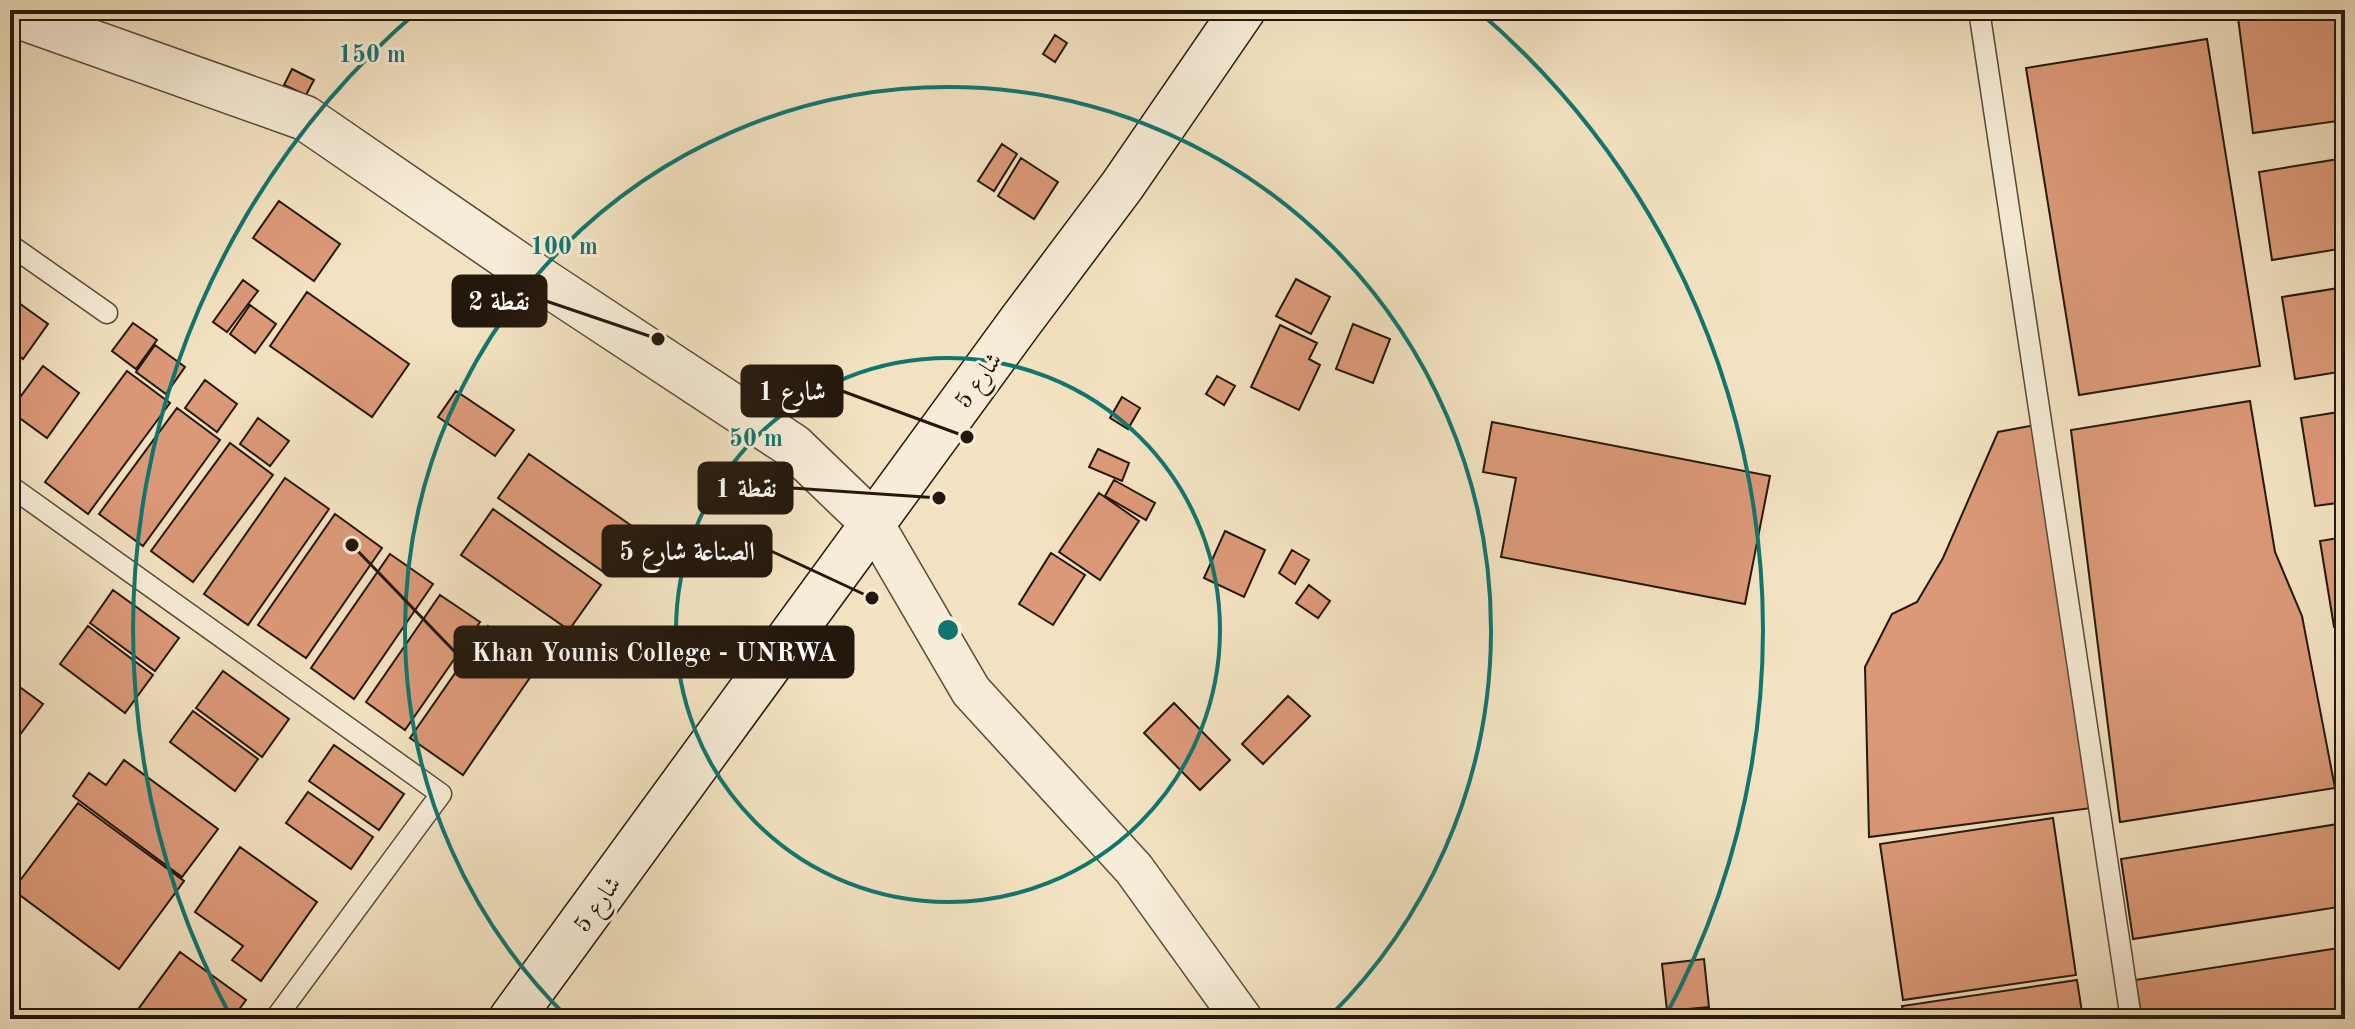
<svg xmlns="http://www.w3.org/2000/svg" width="2355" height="1029" viewBox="0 0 2355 1029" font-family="'Old Standard TT',Amiri,serif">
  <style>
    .building { fill: #dc9978; stroke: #24180d; stroke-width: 2 }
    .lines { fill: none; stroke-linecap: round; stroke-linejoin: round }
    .service-casing { stroke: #584a3a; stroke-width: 23 }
    .minor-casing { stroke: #584a3a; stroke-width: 43 }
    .tertiary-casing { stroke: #584a3a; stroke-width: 47 }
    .secondary-casing { stroke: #24180d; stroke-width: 47 }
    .service { stroke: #f7ecd7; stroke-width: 20 }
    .minor { stroke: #f7ecd7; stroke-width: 40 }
    .tertiary { stroke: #f7ecd7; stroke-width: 44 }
    .secondary { stroke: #f7ecd7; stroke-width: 44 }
    .ring { fill: none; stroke: #0f766e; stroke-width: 4 }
    .labels { text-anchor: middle; stroke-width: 6; stroke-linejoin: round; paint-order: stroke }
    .street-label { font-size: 24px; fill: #24180d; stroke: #f7ecd7 }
    .centre { fill: #0f766e; stroke: #f7ecd7; stroke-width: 4 }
    .ring-label { font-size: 24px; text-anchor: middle; font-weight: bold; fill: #0f766e; stroke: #f7ecd7; stroke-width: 6; stroke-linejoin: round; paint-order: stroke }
    .leader { fill: none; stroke: #24180d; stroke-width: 3 }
    .callout-dot { fill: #24180d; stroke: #f7ecd7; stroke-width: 3 }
    .callout { fill: #24180d; stroke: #24180d; stroke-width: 3 }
    .callout-label { font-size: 26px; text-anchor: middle; font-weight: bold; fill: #fff }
  </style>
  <rect width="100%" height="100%" fill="#f3e2c1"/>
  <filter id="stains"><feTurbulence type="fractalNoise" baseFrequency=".0025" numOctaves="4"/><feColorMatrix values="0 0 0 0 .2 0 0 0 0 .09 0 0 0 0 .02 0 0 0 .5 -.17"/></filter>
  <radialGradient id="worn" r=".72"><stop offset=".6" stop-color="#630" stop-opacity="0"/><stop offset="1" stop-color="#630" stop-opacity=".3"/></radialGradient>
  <path class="building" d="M2237,10H2345V120L2253,133Z
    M1055,35L1067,43L1055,62L1043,54Z
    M2207,39L2260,366L2079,395L2026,68Z
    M292,69L314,80L306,95L284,85Z
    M1002,144L1017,154L994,191L978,181Z
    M1021,158L1058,182L1034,219L998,196Z
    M2345,158V248L2272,260L2259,172Z
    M279,201L340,244L314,281L253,238Z
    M1296,279L1330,297L1311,334L1276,316Z
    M243,280L258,291L227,332L213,322Z
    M2345,287V371L2295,379L2282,297Z
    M307,292L409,364L372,417L270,346Z
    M12,298L48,324L23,359L10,349Z
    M250,305L276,324L255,353L230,334Z
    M133,323L157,340L136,369L112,351Z
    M1353,324L1390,339L1373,383L1336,369Z
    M1280,325L1317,343L1309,359L1320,365L1299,410L1251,387Z
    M155,345L185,367L166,394L136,372Z
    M43,366L79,393L47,438L10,411Z
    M127,371L170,403L88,514L45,482Z
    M1217,376L1235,386L1224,405L1206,394Z
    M205,380L237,404L217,432L185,408Z
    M456,391L514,430L495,456L438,417Z
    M1122,397L1140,408L1128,429L1110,418Z
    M2250,401L2275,552L2302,616L2335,788L2120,822L2071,430Z
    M177,408L220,440L143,546L99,514Z
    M2345,411V502L2315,506L2301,418Z
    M258,418L289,441L270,466L240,444Z
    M1492,422L1770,476L1745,604L1501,557L1516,478L1483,472Z
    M2041,424L2092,808L1869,837L1865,667L1892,614L1917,602L1943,558L1998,432Z
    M230,443L273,475L193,582L151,551Z
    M1098,449L1129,463L1122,481L1089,467Z
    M529,454L639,531L608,575L498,498Z
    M285,478L329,509L248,625L204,594Z
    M1114,480L1155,503L1146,520L1105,496Z
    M1099,493L1139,521L1100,580L1059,552Z
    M493,509L601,585L569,630L461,555Z
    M335,514L382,548L306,658L258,625Z
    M1225,531L1265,550L1244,597L1204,578Z
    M2345,537V626L2334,627L2320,541Z
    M1292,550L1309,560L1295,584L1279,573Z
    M1051,553L1085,575L1053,625L1019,604Z
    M390,554L433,584L354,699L311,668Z
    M1309,585L1330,601L1318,618L1296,603Z
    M113,590L179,638L155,671L90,623Z
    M440,595L480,622L405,730L366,702Z
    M88,626L153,675L125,713L60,664Z
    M488,626L540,663L463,775L410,738Z
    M223,671L289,719L262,757L196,708Z
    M10,680L43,704L10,748Z
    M1288,696L1310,716L1263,764L1242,744Z
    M1174,703L1230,760L1200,790L1144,733Z
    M193,711L258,759L235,791L170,742Z
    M334,745L404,794L379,830L309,781Z
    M124,760L218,829L182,877L73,796L89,773L106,785Z
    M308,792L373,837L351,869L286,823Z
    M78,803L184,881L119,969L13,890Z
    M2053,818L2076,975L1903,1000L1880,844Z
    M2338,824L2345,865V906L2133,939L2121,859Z
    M240,847L317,902L261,981L232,960L243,946L195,912Z
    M2345,947V1019H2142L2135,980Z
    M180,952L246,1000L232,1019H131Z
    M1704,959L1709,1007L1667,1011L1662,964Z
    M2077,980L2083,1019H1904L1902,1006Z"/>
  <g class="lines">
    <defs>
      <path id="service" d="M1979,10L2131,1019
        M10,245L107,313
        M10,486L441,794L275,1019"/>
      <path id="minor" d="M873,523L971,691L1134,869L1242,1019"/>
      <path id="tertiary" d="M10,13L305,118L532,274L793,446L873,523"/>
      <path id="secondary" d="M511,1019L1020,322L1122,186L1243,10"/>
    </defs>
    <use href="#service" class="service-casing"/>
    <use href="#minor" class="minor-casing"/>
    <use href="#tertiary" class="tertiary-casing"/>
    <use href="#secondary" class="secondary-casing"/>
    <use href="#service" class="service"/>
    <use href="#minor" class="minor"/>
    <use href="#tertiary" class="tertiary"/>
    <use href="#secondary" class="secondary"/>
  </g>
  <g class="ring">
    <circle cx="948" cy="630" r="272"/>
    <path d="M567 1017A543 543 0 1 1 1329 1017"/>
    <path d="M232 1019A815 815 0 0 1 419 10M1477 10A815 815 0 0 1 1664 1019"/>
  </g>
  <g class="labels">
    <g class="street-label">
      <text transform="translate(978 380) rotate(-54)" y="8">شارع 5</text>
      <text transform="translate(597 904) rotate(-54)" y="8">شارع 5</text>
    </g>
  </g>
  <circle cx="948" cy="630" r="12" class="centre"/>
  <g class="ring-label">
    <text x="372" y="62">150 m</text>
    <text x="564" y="254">100 m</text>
    <text x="756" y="446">50 m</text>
  </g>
  <path class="leader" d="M658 339L546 301M967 437L842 391M939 498L792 488M872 598L771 551M352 545L455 652"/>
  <g class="callout-dot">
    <circle cx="658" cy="339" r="8"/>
    <circle cx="967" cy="437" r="8"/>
    <circle cx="939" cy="498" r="8"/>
    <circle cx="872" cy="598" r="8"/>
    <circle cx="352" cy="545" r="8"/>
  </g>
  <g class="callout">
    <rect x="453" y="276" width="93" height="50" rx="8"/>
    <rect x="742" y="366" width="100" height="50" rx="8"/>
    <rect x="699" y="463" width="93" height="50" rx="8"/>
    <rect x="603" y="526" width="168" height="50" rx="8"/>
    <rect x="455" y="627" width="398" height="50" rx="8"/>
  </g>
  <g class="callout-label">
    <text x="499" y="310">نقطة 2</text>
    <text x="792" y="400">شارع 1</text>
    <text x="746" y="497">نقطة 1</text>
    <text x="687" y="560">الصناعة شارع 5</text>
    <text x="654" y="661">Khan Younis College - UNRWA</text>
  </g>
  <rect width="2355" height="1029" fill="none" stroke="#f3e2c1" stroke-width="40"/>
  <rect x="12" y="12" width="2331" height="1005" fill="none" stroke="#24180d" stroke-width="4"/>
  <rect x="20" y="20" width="2315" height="989" fill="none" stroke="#24180d" stroke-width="2"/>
  <rect width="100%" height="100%" filter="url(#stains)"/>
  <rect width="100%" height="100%" fill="url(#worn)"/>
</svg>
